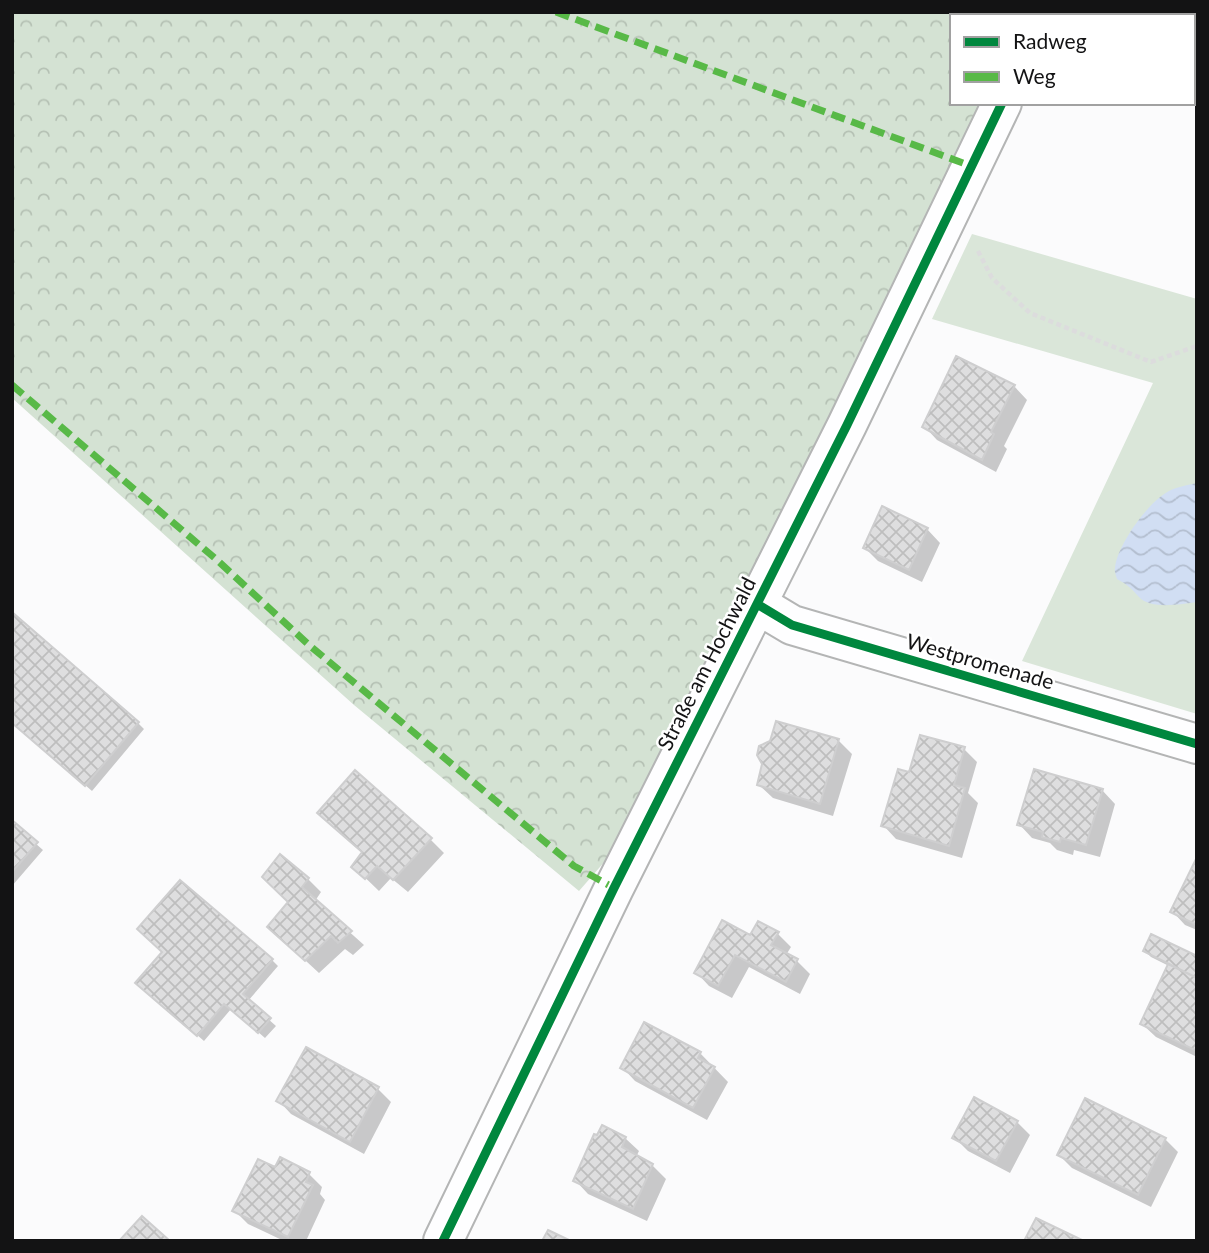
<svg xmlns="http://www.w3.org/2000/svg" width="1209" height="1253" viewBox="0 0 1209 1253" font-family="Lato,sans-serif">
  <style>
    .green { fill: #dae6d9 }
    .forest { fill: url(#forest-crowns) }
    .water { fill: url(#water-waves) }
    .shadow { fill: #0003 }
    .building { fill: url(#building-cross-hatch); stroke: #cececf; stroke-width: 2 }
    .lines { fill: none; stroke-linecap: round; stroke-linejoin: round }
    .minor-casing { stroke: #b4b5b5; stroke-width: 42 }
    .path { stroke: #dcdcdd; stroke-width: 4.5; stroke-dasharray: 5 3.5; stroke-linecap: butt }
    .minor { stroke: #fefeff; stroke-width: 38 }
    .quiet { stroke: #58b947; stroke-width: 7; stroke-dasharray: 14 7; stroke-linecap: butt }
    .cycleway-casing { stroke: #fff; stroke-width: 13 }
    .cycleway { stroke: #00873e; stroke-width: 9 }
    .labels { text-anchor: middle; stroke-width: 5; stroke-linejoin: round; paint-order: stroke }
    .street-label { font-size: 21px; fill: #131314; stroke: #fff }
  </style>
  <defs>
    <pattern id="forest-crowns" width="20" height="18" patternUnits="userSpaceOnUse" patternTransform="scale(1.75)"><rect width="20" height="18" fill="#d4e2d3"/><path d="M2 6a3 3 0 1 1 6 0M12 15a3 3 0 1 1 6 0" fill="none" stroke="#b5c1b4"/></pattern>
    <pattern id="water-waves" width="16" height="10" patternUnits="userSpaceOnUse" patternTransform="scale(1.75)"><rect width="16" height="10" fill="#d1def3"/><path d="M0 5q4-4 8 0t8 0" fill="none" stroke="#b3becf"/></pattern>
    <pattern id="building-cross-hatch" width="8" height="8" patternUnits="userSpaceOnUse" patternTransform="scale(1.75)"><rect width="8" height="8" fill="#dededf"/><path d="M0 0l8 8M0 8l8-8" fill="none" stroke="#bebebe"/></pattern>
  </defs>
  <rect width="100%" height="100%" fill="#fbfbfc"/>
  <path class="green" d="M972,234L1197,299V714L1022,661L1153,383L932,319Z"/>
  <path class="forest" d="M12,12H1026L1024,16H952V103H982L620,844L579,891L354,705L12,398Z"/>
  <path class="water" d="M1197,483V602C1181,604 1151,610 1139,597C1131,588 1128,585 1117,579C1116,576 1114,570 1115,568C1117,545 1149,501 1169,491C1177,487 1188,485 1197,483Z"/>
  <path class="shadow" d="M1193,28L1197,32V56L1193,63Z
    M1014,386L1027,400L1004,446L1007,449L996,472L937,440L924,426Z
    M927,529L940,543L922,582L878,561L865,548Z
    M12,722L138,723L144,729L92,791Z
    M838,740L852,754L833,816L773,798L759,785Z
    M964,749L977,762L968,793L978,803L962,858L896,839L883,825L910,774Z
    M1102,790L1115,804L1100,857L1074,850L1073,855L1057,850L1050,843L1032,838L1019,824Z
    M12,823L43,850L12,886Z
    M430,839L444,853L408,892L391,878L379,891L353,866L364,853Z
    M1197,861V930L1185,925L1172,911Z
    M308,879L321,892L315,901L364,945L353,955L345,949L319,973L269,927Z
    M759,923L778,934L791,947L786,955L797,961L810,974L800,994L749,967L732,998L709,986L696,972L751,937Z
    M1145,951L1197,958V1057L1156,1037L1142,1024L1169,966L1151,957Z
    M164,952L272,960L278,966L248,1001L276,1026L265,1038L231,1009L204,1041L144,989Z
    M700,1053L728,1082L707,1120L635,1081L622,1067Z
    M377,1088L391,1102L364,1154L291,1114L278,1100Z
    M1017,1122L1030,1135L1010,1173L968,1151L955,1138Z
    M625,1138L639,1151L636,1157L652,1165L666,1179L647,1221L588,1194L575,1180Z
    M1165,1139L1178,1152L1151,1207L1072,1168L1059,1155Z
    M276,1169L309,1174L322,1187L320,1194L325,1200L306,1241H284L248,1224L234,1210Z"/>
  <path class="building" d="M1127,12H1167L1174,16H1125Z
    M956,356L1015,385L991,432L994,434L982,460L922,427Z
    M882,506L928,528L909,570L863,548Z
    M12,612L139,722L85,786L12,723Z
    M776,721L839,739L820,804L757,785L762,764L757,755L759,746L770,741Z
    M920,735L965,747L954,785L965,788L949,846L881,826L898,769L909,772Z
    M1034,769L1103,789L1086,845L1061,838L1060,842L1042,837L1043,832L1017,825Z
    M355,770L432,838L393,880L377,866L365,879L351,867L362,852L317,813Z
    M12,820L38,842L12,872Z
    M280,854L309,878L302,887L352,931L338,943L331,936L305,961L267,927L288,902L262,877Z
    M1197,857V925L1170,912Z
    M180,880L273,959L243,994L271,1018L258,1033L224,1004L197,1036L135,983L162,952L137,929Z
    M722,920L750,935L758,921L779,932L771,945L798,959L786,982L735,955L718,986L694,973Z
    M1151,934L1197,956V978L1143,951Z
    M1168,964L1197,978V1051L1140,1024Z
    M644,1022L701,1052L698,1058L715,1067L693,1108L620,1068Z
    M306,1047L379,1087L350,1142L276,1101Z
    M974,1097L1018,1121L996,1161L952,1138Z
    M1085,1098L1166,1138L1138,1195L1057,1155Z
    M602,1125L626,1137L622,1147L653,1164L633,1209L573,1181L594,1134L597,1135Z
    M280,1157L310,1172L306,1182L313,1185L288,1237L232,1211L258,1159L275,1167Z
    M142,1216L170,1241H119Z
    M1036,1218L1084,1241H1024Z
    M548,1230L571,1241H542Z"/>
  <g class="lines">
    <defs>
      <path id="minor" d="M1046,16L1047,12
        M757,604L792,625L1197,744
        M443,1241L614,888L847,425L1002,103"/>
    </defs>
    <use href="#minor" class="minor-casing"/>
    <path class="path" d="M978,251L992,278L1030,313L1151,362L1197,346"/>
    <use href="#minor" class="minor"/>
    <path class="quiet" d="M556,12L971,166
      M1046,16L1047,12
      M12,385L217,560L309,645L574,866L614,888"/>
    <defs>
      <path id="cycleway" d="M757,604L792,625L1197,744
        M443,1241L614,888L847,425L1002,103"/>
    </defs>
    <use href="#cycleway" class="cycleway-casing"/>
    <use href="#cycleway" class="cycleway"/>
  </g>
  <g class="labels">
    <g class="street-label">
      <text transform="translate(980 662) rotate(16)" y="7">Westpromenade</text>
      <text transform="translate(707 664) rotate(-63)" y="7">Straße am Hochwald</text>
    </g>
  </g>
  <rect width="1209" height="1253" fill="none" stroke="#131314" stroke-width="28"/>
  <rect x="950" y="14" width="245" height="91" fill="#ffffff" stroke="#a1a1a1" stroke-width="2"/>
  <rect x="964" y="37" width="35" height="10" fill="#00873e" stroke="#a1a1a1" stroke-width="2"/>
  <text x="1013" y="49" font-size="21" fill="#131314">Radweg</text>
  <rect x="964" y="72" width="35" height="10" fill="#58b947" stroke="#a1a1a1" stroke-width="2"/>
  <text x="1013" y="84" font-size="21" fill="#131314">Weg</text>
</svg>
